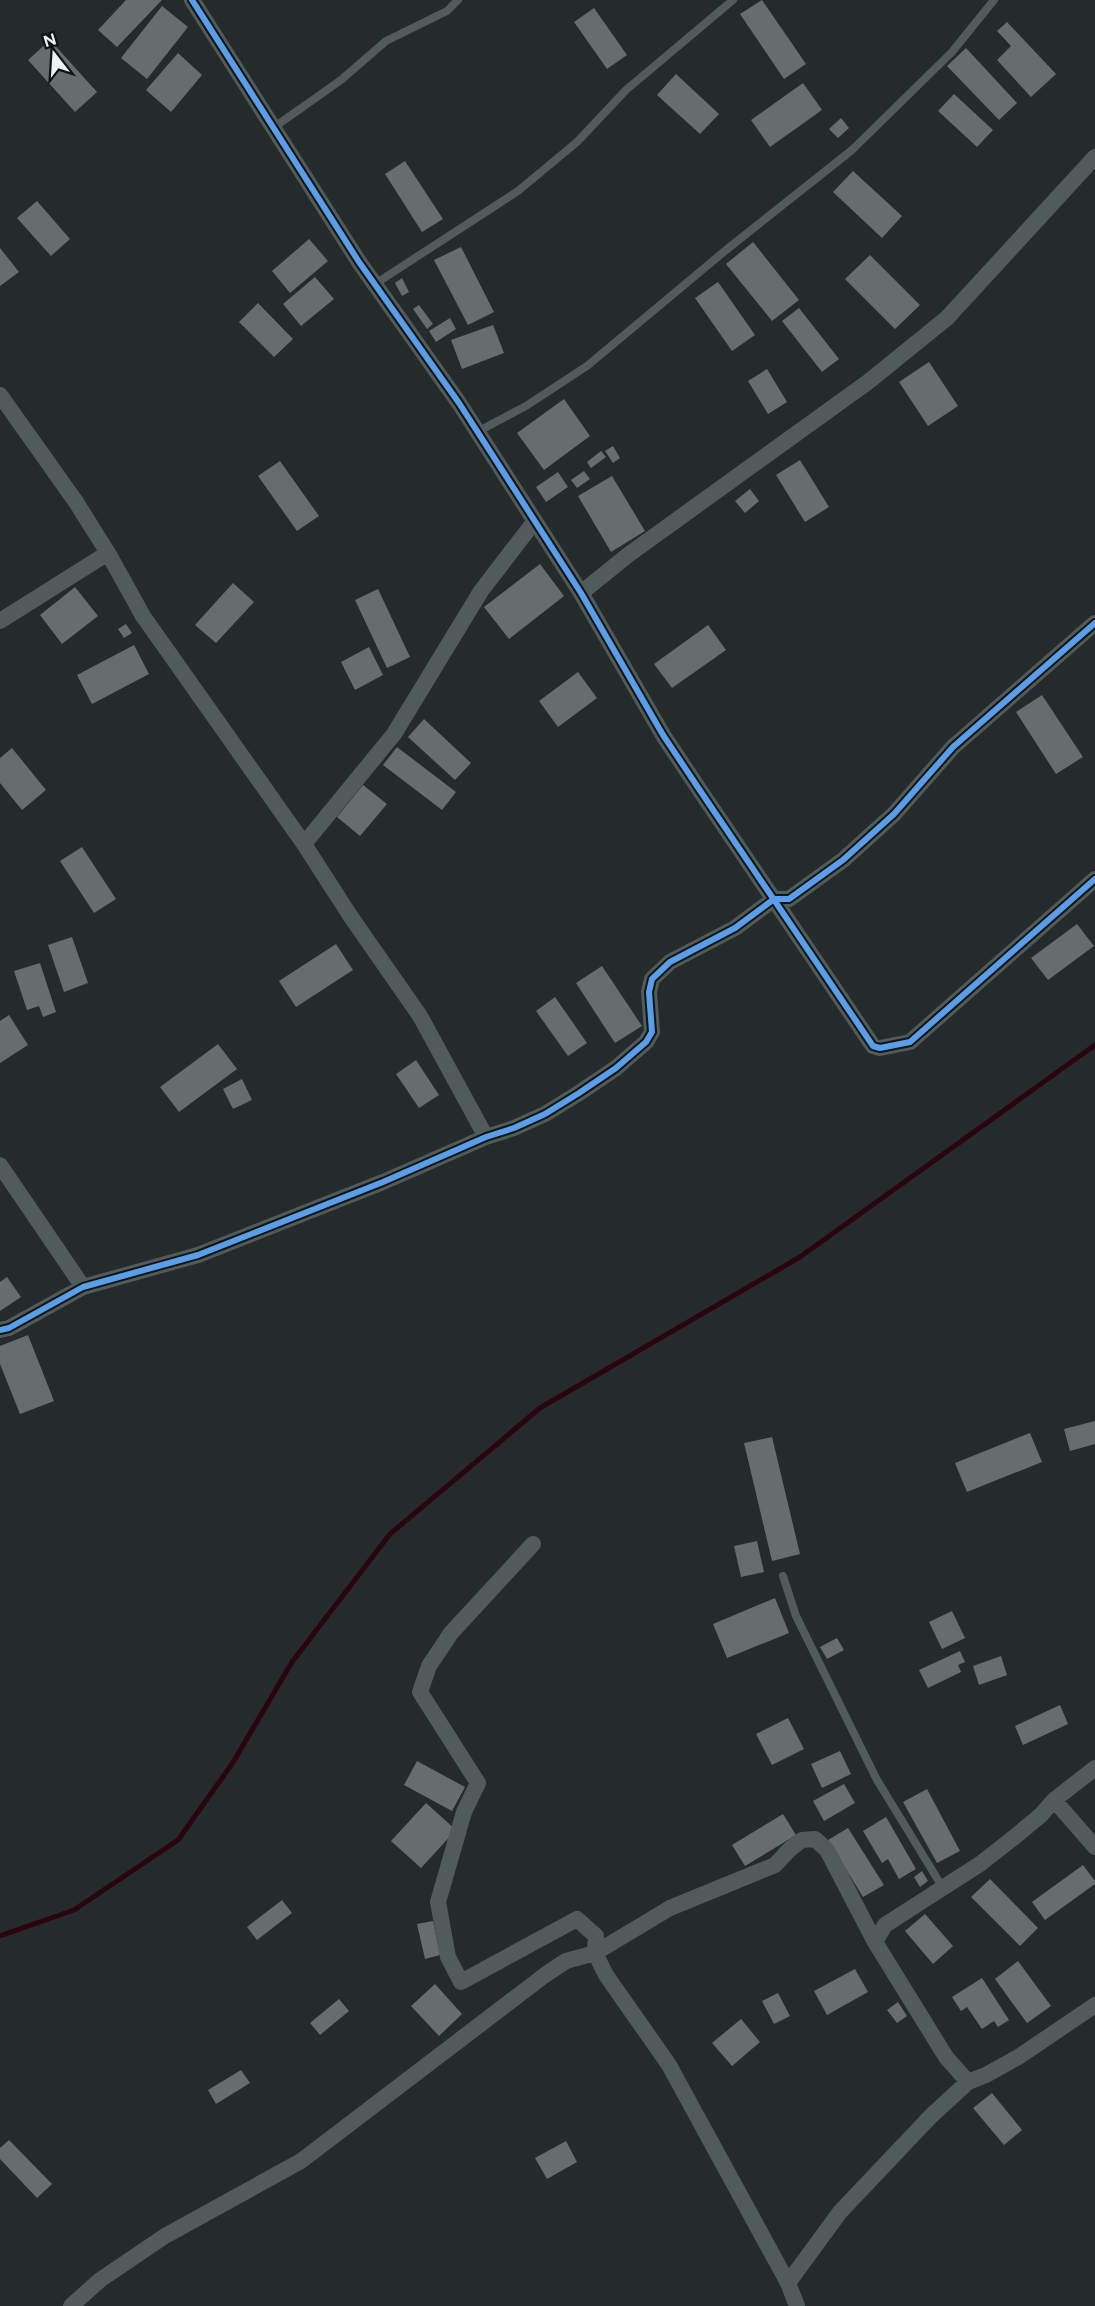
<svg xmlns="http://www.w3.org/2000/svg" width="1095" height="2306" viewBox="0 0 1095 2306" font-family="Figtree,sans-serif">
  <style>
    .lines { fill: none; stroke-linecap: round; stroke-linejoin: round }
    .stream { stroke: #2a0511; stroke-width: 5 }
    .building { fill: #676d6c }
    .lane { stroke: #505b5a; stroke-width: 8 }
    .street { stroke: #505b5a; stroke-width: 16 }
    .cycleway-casing { stroke: #0f1515; stroke-width: 10 }
    .cycleway { stroke: #5a9eea; stroke-width: 6 }
  </style>
  <rect width="100%" height="100%" fill="#242b2a"/>
  <g class="lines">
    <path class="stream" d="M0,1936L74,1910L178,1840L232,1764L292,1662L390,1534L540,1408L800,1257L1095,1045"/>
  </g>
  <path class="building" d="M126,0H162L117,47L98,30Z
    M762,0L806,64L784,79L740,14Z
    M162,6L188,27L147,79L121,58Z
    M594,8L627,55L607,69L574,22Z
    M1007,22L1056,74L1031,97L997,60L1011,46L997,31Z
    M50,40L97,92L75,112L28,60Z
    M966,48L1017,103L999,120L947,66Z
    M178,53L202,75L171,112L146,90Z
    M676,74L719,114L700,134L657,95Z
    M803,83L822,110L770,147L751,120Z
    M954,94L993,130L977,147L938,111Z
    M841,118L849,128L838,138L829,129Z
    M405,161L443,219L422,232L385,174Z
    M853,171L902,216L882,238L833,192Z
    M37,201L70,239L51,256L17,218Z
    M309,239L328,261L290,293L272,271Z
    M753,242L799,300L772,321L726,264Z
    M461,247L494,312L468,325L434,260Z
    M0,248L19,272L0,286Z
    M870,255L920,305L895,329L845,279Z
    M315,277L334,299L301,326L283,304Z
    M402,278L409,292L402,296L395,283Z
    M718,282L755,335L732,351L695,298Z
    M258,303L293,339L274,357L239,322Z
    M419,305L433,324L427,329L413,309Z
    M799,308L839,359L822,372L782,321Z
    M450,318L456,329L436,342L429,331Z
    M493,325L504,353L462,369L451,340Z
    M929,362L958,406L928,426L899,382Z
    M767,369L787,402L768,414L748,381Z
    M564,399L590,436L544,470L517,433Z
    M613,446L620,458L613,463L605,451Z
    M601,451L606,457L591,468L587,462Z
    M800,460L829,507L805,522L776,475Z
    M280,461L319,516L297,531L258,476Z
    M584,471L590,479L577,488L571,480Z
    M558,472L568,487L546,502L536,487Z
    M612,476L645,531L611,552L578,496Z
    M750,489L759,501L745,513L735,501Z
    M540,564L564,596L509,639L484,607Z
    M233,583L254,602L216,643L195,625Z
    M75,587L98,616L62,644L40,615Z
    M378,589L410,657L387,668L355,600Z
    M126,624L132,633L124,638L118,629Z
    M708,625L726,650L672,688L654,664Z
    M134,645L149,674L92,704L77,675Z
    M369,647L383,675L355,690L341,662Z
    M578,672L597,698L558,727L539,701Z
    M1042,695L1083,757L1056,774L1016,712Z
    M424,719L471,763L455,780L408,737Z
    M397,747L456,792L442,810L383,765Z
    M12,748L46,790L22,810L0,783V758Z
    M363,785L387,804L360,836L337,817Z
    M82,847L116,899L94,913L60,861Z
    M1077,924L1094,946L1048,980L1031,958Z
    M72,937L88,983L64,992L48,945Z
    M336,944L353,970L296,1007L279,981Z
    M40,963L56,1012L43,1017L39,1006L27,1010L14,971Z
    M602,966L642,1026L615,1043L576,983Z
    M555,997L587,1043L568,1056L536,1011Z
    M9,1015L28,1045L0,1063V1021Z
    M218,1044L237,1069L179,1112L160,1087Z
    M416,1060L439,1095L419,1108L396,1074Z
    M242,1079L252,1100L233,1109L223,1089Z
    M7,1277L21,1297L0,1311V1282Z
    M28,1335L54,1401L20,1414L0,1364V1346Z
    M1095,1421V1444L1070,1451L1064,1429Z
    M1030,1433L1042,1462L967,1492L955,1463Z
    M772,1437L800,1554L772,1561L744,1443Z
    M757,1541L764,1572L741,1577L734,1546Z
    M775,1598L789,1633L727,1658L713,1624Z
    M952,1611L965,1638L942,1649L929,1622Z
    M837,1638L844,1650L827,1659L820,1647Z
    M960,1651L965,1662L958,1665L961,1672L928,1688L919,1670Z
    M1001,1656L1007,1675L979,1685L973,1666Z
    M1060,1705L1068,1724L1023,1745L1015,1726Z
    M788,1718L804,1749L772,1765L756,1734Z
    M840,1751L851,1774L822,1788L811,1764Z
    M417,1761L465,1787L452,1811L404,1785Z
    M844,1784L855,1803L824,1821L813,1801Z
    M927,1789L960,1851L937,1863L903,1802Z
    M426,1803L456,1830L421,1868L391,1841Z
    M783,1814L796,1835L745,1866L732,1845Z
    M886,1817L916,1869L899,1879L888,1859L882,1863L863,1831Z
    M848,1828L884,1885L863,1897L828,1840Z
    M1083,1865L1095,1881V1884L1045,1920L1032,1902Z
    M922,1871L928,1881L920,1887L914,1877Z
    M990,1879L1038,1928L1020,1946L971,1897Z
    M282,1900L292,1913L257,1940L247,1927Z
    M925,1914L953,1946L933,1964L905,1931Z
    M433,1921L440,1955L425,1959L417,1924Z
    M1018,1961L1051,2006L1027,2023L995,1979Z
    M855,1969L868,1992L827,2015L814,1991Z
    M982,1978L1009,2020L998,2027L994,2021L982,2029L967,2007L961,2011L952,1997Z
    M435,1984L462,2014L439,2036L411,2006Z
    M778,1993L790,2016L774,2024L762,2001Z
    M339,1999L349,2011L320,2035L310,2023Z
    M898,2002L907,2016L897,2023L887,2010Z
    M741,2019L760,2042L732,2066L712,2043Z
    M241,2070L250,2083L216,2104L208,2090Z
    M992,2093L1022,2130L1004,2145L973,2108Z
    M9,2140L52,2184L37,2198L0,2159V2148Z
    M566,2141L577,2162L547,2179L535,2158Z"/>
  <g class="lines">
    <path class="lane" d="M273,128L341,80L386,41L447,11L458,0
      M375,284L518,191L577,142L626,90L733,0
      M477,432L526,406L587,366L726,250L852,150L952,52L994,0
      M783,1576L796,1616L877,1780L943,1888"/>
    <path class="street" d="M192,0L359,262L459,403L581,593L663,735L701,792L873,1046L880,1048L910,1042L1095,879
      M0,395L76,502L108,553L143,616L304,844L351,917L420,1016L486,1137
      M581,593L628,555L868,382L947,318L1095,157
      M0,621L108,553
      M304,844L394,734L481,591L534,522
      M0,1165L83,1287
      M0,1330L9,1328L83,1287L198,1255L383,1182L486,1137L514,1128L545,1114L579,1093L616,1068L646,1042L652,1032L649,992L652,979L670,962L735,928L774,899H789L843,860L894,814L953,747L1095,623
      M533,1544L451,1633L429,1666L420,1692L478,1783L464,1812L438,1902L448,1957L461,1982L577,1919L596,1936L595,1953L606,1975L669,2065L788,2283L797,2306
      M1054,1800L1095,1847
      M875,1942L946,2057L968,2082
      M788,2283L840,2212L931,2116L968,2082L986,2075L1020,2056L1095,2005
      M71,2306L100,2280L165,2236L301,2161L545,1975L566,1961L595,1953L670,1908L775,1865L790,1849L802,1840L815,1839L827,1850L875,1942L885,1925L980,1864L1012,1839L1041,1815L1054,1800L1095,1768"/>
    <defs>
      <path id="cycleway" d="M192,0L359,262L459,403L581,593L663,735L701,792L873,1046L880,1048L910,1042L1095,879
        M0,1330L9,1328L83,1287L198,1255L383,1182L486,1137L514,1128L545,1114L579,1093L616,1068L646,1042L652,1032L649,992L652,979L670,962L735,928L774,899H789L843,860L894,814L953,747L1095,623"/>
    </defs>
    <use href="#cycleway" class="cycleway-casing"/>
    <use href="#cycleway" class="cycleway"/>
  </g>
  <g transform="translate(54 54) rotate(343)" stroke="#0f1515" stroke-width="4.5" paint-order="stroke">
  <path d="M0-4.5L10 22L0 15L-10 22Z" fill="#ebf4f3"/>
  <text y="-9" font-size="16" font-weight="bold" text-anchor="middle" fill="#ebf4f3">N</text>
  </g>
</svg>
